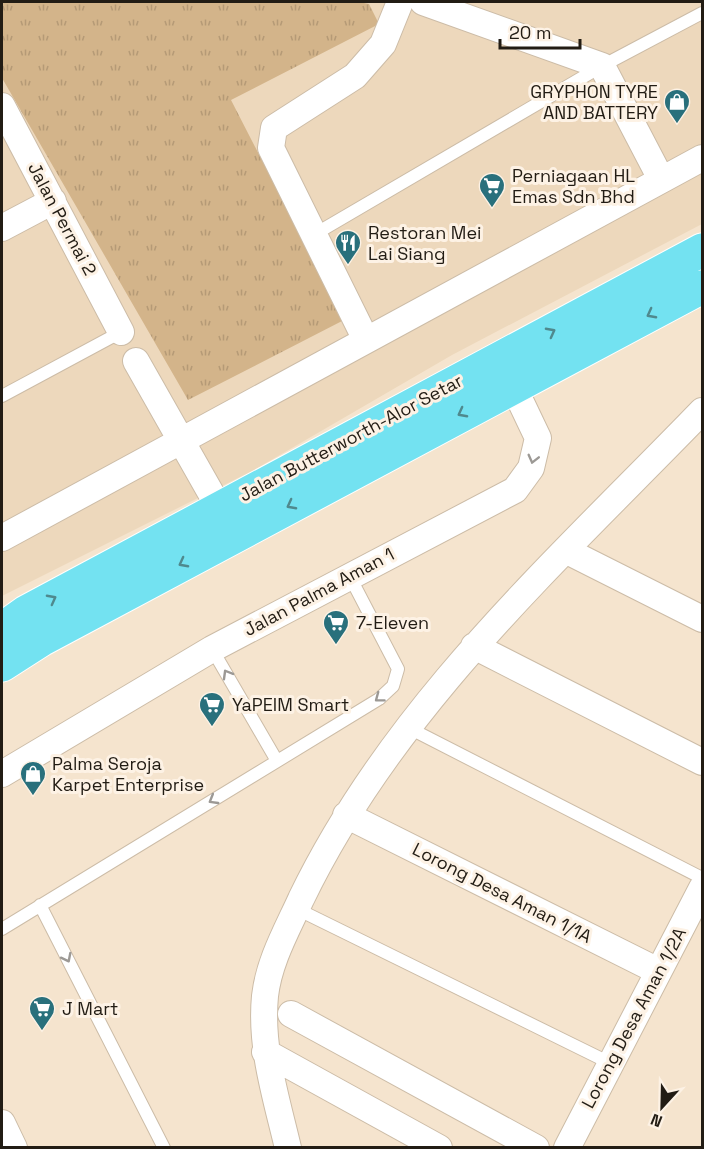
<svg xmlns="http://www.w3.org/2000/svg" width="704" height="1149" viewBox="0 0 704 1149" font-family="'Space Grotesk',sans-serif">
  <style>
    .built { fill: #edd8bc }
    .grass { fill: url(#grass-tufts) }
    .lines { fill: none; stroke-linecap: round; stroke-linejoin: round }
    .service-casing { stroke: #ccbca7; stroke-width: 14 }
    .minor-casing { stroke: #ccbca7; stroke-width: 28 }
    .primary-casing { stroke: #fff; stroke-width: 35 }
    .service { stroke: #fff; stroke-width: 12 }
    .minor { stroke: #fff; stroke-width: 26 }
    .primary { stroke: #73e2f1; stroke-width: 33 }
    .oneway { stroke: #4f898e }
    .oneway2 { stroke: #9c9995 }
    .labels { text-anchor: middle; stroke-width: 6; stroke-linejoin: round; paint-order: stroke }
    .poi-label { font-size: 18px; fill: #221c14; stroke: #fdf2e5; text-anchor: start }
    .street-label { font-size: 18px; fill: #221c14; stroke: #fdf2e5 }
  </style>
  <defs>
    <pattern id="grass-tufts" width="24" height="20" patternUnits="userSpaceOnUse" patternTransform="scale(1.5)"><rect width="24" height="20" fill="#d3b48a"/><path d="M3 7l-1-3M5 7V3M7 7l1-3M15 17l-1-3M17 17v-4M19 17l1-3" fill="none" stroke="#b59a76"/></pattern>
  </defs>
  <rect width="100%" height="100%" fill="#f5e4ce"/>
  <path class="built" d="M2,2H702V224L452,355L254,470L2,596Z"/>
  <path class="grass" d="M2,2H359L369,4L379,24L231,100L344,320L188,400L2,78Z"/>
  <g class="lines">
    <defs>
      <path id="service" d="M315,234L602,66L702,13
        M2,396L121,332
        M212,649L277,761
        M407,727L702,878
        M40,905L164,1148
        M297,909L610,1063
        M2,929L379,699L393,686L398,669L349,575"/>
      <path id="minor" d="M423,2L602,66L661,179
        M2,106L121,332
        M2,228L53,201
        M366,340L271,148L274,128L355,76L383,44L400,2
        M136,361L229,525
        M2,538L702,158
        M567,551L702,619
        M474,646L702,762
        M2,774L212,649L515,490L531,468L538,438L507,373
        M346,815L658,971
        M291,1014L536,1148
        M265,1052L439,1148
        M2,1123L14,1148
        M288,1148C276,1097 260,1048 265,996C269,961 287,930 301,899C394,706 556,562 702,411
        M567,1148L702,888"/>
      <path id="primary" d="M2,629L26,612L702,250
        M2,665L41,640L702,287"/>
    </defs>
    <use href="#service" class="service-casing"/>
    <use href="#minor" class="minor-casing"/>
    <use href="#primary" class="primary-casing"/>
    <use href="#service" class="service"/>
    <use href="#minor" class="minor"/>
    <use href="#primary" class="primary"/>
  </g>
  <defs><path id="oneway-chevron" d="M-2-3.5L2.5 0L-2 3.5" fill="none" stroke-width="1.6" stroke-linecap="round" stroke-linejoin="round" transform="scale(1.5)"/></defs>
  <g class="oneway">
    <use href="#oneway-chevron" transform="translate(651 314) rotate(152)"/>
    <use href="#oneway-chevron" transform="translate(551 332) rotate(-28)"/>
    <use href="#oneway-chevron" transform="translate(462 413) rotate(152)"/>
    <use href="#oneway-chevron" transform="translate(291 505) rotate(152)"/>
    <use href="#oneway-chevron" transform="translate(183 563) rotate(152)"/>
    <use href="#oneway-chevron" transform="translate(52 599) rotate(-28)"/>
  </g>
  <g class="oneway2">
    <use href="#oneway-chevron" transform="translate(533 459) rotate(104)"/>
    <use href="#oneway-chevron" transform="translate(227 674) rotate(-120)"/>
    <use href="#oneway-chevron" transform="translate(379 698) rotate(143)"/>
    <use href="#oneway-chevron" transform="translate(213 800) rotate(149)"/>
    <use href="#oneway-chevron" transform="translate(67 958) rotate(63)"/>
  </g>
  <defs>
    <symbol id="shop-pin" viewBox="-11 -11 22 30"><path d="M0 17L-7.5 6A9.5 9.5 0 1 1 7.5 6Z" fill="#29707c" stroke="#fdf2e5"/><path d="M-5-2.5h2.3a2.7 3.5 0 0 1 5.4 0H5L5.5 6h-11ZM-1.5-2.5h3a1.5 2.3 0 0 0-3 0Z" fill="#fff"/></symbol>
    <symbol id="supermarket-pin" viewBox="-11 -11 22 30"><path d="M0 17L-7.5 6A9.5 9.5 0 1 1 7.5 6Z" fill="#29707c" stroke="#fdf2e5"/><path d="M-6-5.5h2.5l.6 2H6L4.5 2H-2.5L-4.4-4H-6ZM-1.5 3.2a1.3 1.3 0 1 0 .1 0ZM3 3.2a1.3 1.3 0 1 0 .1 0Z" fill="#fff"/></symbol>
    <symbol id="restaurant-pin" viewBox="-11 -11 22 30"><path d="M0 17L-7.5 6A9.5 9.5 0 1 1 7.5 6Z" fill="#29707c" stroke="#fdf2e5"/><path d="M-5-6h1v4h1v-4h1v4h1v-4h1v5L-1.5 .5V6h-2V.5L-5-1ZM5-6V6H3V1.5H1.5Q1.5-4 5-6Z" fill="#fff"/></symbol>
  </defs>
  <g fill-rule="evenodd">
    <use href="#shop-pin" x="662" y="87" width="30" height="40"/>
    <use href="#supermarket-pin" x="477" y="171" width="30" height="40"/>
    <use href="#restaurant-pin" x="333" y="228" width="30" height="40"/>
    <use href="#supermarket-pin" x="321" y="608" width="30" height="40"/>
    <use href="#supermarket-pin" x="197" y="690" width="30" height="40"/>
    <use href="#shop-pin" x="18" y="759" width="30" height="40"/>
    <use href="#supermarket-pin" x="27" y="994" width="30" height="40"/>
  </g>
  <g class="labels">
    <g class="poi-label">
      <text x="658" y="98" text-anchor="end">GRYPHON TYRE<tspan x="658" dy="21">AND BATTERY</tspan></text>
      <text x="512" y="182">Perniagaan HL<tspan x="512" dy="21">Emas Sdn Bhd</tspan></text>
      <text x="368" y="239">Restoran Mei<tspan x="368" dy="21">Lai Siang</tspan></text>
      <text x="356" y="629">7-Eleven</text>
      <text x="232" y="711">YaPEIM Smart</text>
      <text x="52" y="770">Palma Seroja<tspan x="52" dy="21">Karpet Enterprise</tspan></text>
      <text x="62" y="1015">J Mart</text>
    </g>
    <g class="street-label">
      <text transform="translate(62 219) rotate(62)" y="6">Jalan Permai 2</text>
      <text transform="translate(351 438) rotate(-28)" y="6">Jalan Butterworth-Alor Setar</text>
      <text transform="translate(319 592) rotate(-28)" y="6">Jalan Palma Aman 1</text>
      <text transform="translate(502 893) rotate(27)" y="6">Lorong Desa Aman 1/1A</text>
      <text transform="translate(634 1018) rotate(-62)" y="6">Lorong Desa Aman 1/2A</text>
    </g>
  </g>
  <rect width="704" height="1149" fill="none" stroke="#221c14" stroke-width="6"/>
  <g transform="translate(662 1107) rotate(202)" stroke="#fdf2e5" stroke-width="4.5" paint-order="stroke">
  <path d="M0-4.5L10 22L0 15L-10 22Z" fill="#221c14"/>
  <text y="-9" font-size="16" font-weight="bold" text-anchor="middle" fill="#221c14">N</text>
  </g>
  <path d="M500 39v9h80v-9" fill="none" stroke="#221c14" stroke-width="3"/>
  <text x="509" y="39" font-size="18" fill="#221c14" stroke="#fdf2e5" stroke-width="4.5" paint-order="stroke">20 m</text>
</svg>
